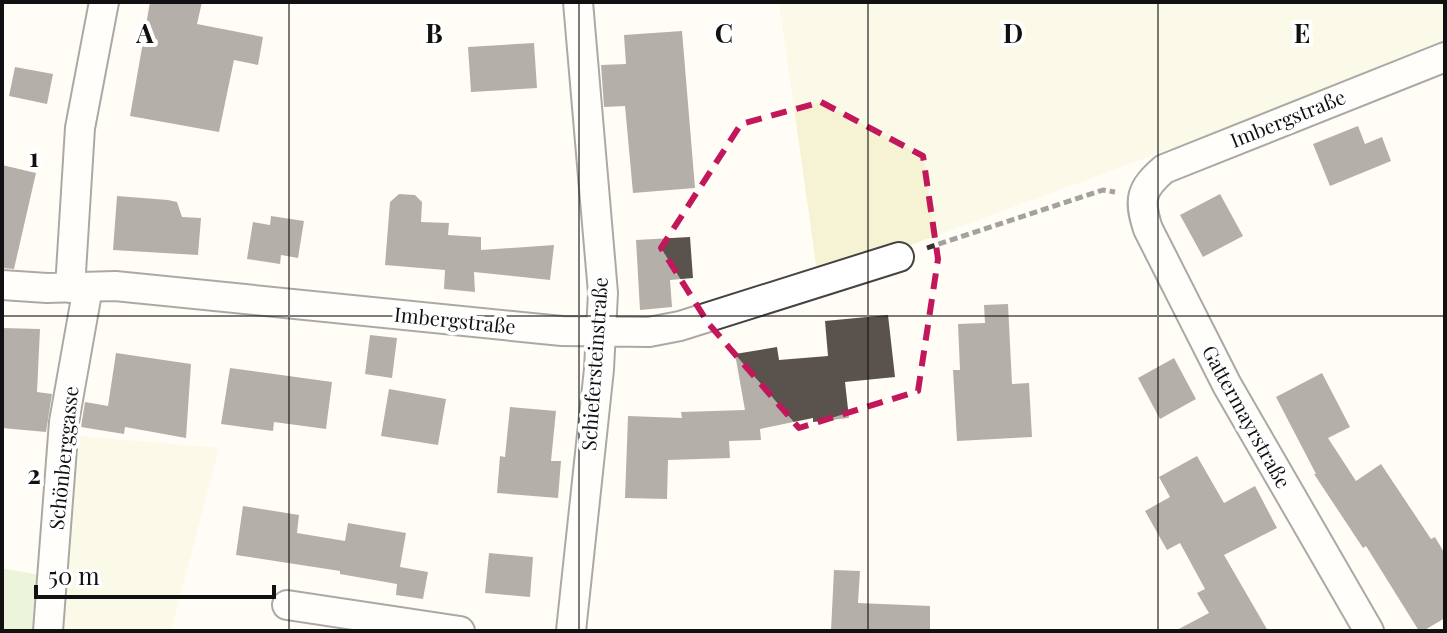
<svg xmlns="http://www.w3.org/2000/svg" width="1447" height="633" viewBox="0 0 1447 633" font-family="'Playfair Display',serif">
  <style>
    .farmland { fill: #f6f3d4 }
    .green { fill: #d5ebbd }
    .building { fill: #5a524d }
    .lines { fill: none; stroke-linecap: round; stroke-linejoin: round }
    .street-casing { stroke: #444; stroke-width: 32 }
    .path { stroke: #333; stroke-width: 5; stroke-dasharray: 8 4; stroke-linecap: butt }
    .street { stroke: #fff; stroke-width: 28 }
    .marked { fill: none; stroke: #c2185b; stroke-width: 6; stroke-dasharray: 16 10; stroke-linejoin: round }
    .grid { fill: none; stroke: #111; stroke-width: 2; stroke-opacity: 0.55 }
    .labels { text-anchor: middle; stroke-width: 8; stroke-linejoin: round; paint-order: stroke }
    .street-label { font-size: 20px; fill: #111; stroke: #fff }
    .grid-label { font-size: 26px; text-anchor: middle; font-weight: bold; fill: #111; stroke: #fff; stroke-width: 8; stroke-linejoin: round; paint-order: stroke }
  </style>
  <rect width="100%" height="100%" fill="#fffdf5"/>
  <path class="farmland" d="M779,2H1445V47L908,246L817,271Z
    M78,436L219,448L171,631H61Z"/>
  <path class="green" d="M2,568L39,575L35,631H2Z"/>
  <path class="building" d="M150,2H202L197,24L263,37L258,65L234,60L219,132L130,116Z
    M682,31L695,188L633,193L625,106L604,107L601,65L626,64L624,35Z
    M534,43L537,88L471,92L468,47Z
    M15,67L53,74L47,104L9,96Z
    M1358,126L1365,144L1382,137L1391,161L1330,186L1313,144Z
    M2,165L36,173L14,269L2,268Z
    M399,194L415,195L422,202L421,222L449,223L448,235L481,237V250L554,245L550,280L474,272L475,292L444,289L445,270L385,265L390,202Z
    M1220,194L1243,236L1203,257L1180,215Z
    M117,196L168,200L177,202L182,217L201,218L198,255L113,250Z
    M271,216L304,221L298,258L281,255L280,264L247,259L253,222L270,225Z
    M690,237L693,278L670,280L672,307L640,310L636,240Z
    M1008,304L1012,384L1029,383L1032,437L957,441L953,370H960L958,324L985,323L984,305Z
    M888,315L895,377L845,382L849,418L813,422V418L760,429L761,440L729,441L730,458L668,460L667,499L625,498L628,416L682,418L681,412L745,410L735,354L777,347L779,360L828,356L825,321Z
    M2,328L40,329L37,392L52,394L46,432L2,428Z
    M370,335L397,338L392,378L365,374Z
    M116,353L191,364L186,438L125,427L124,434L81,427L85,402L108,406Z
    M1174,358L1196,399L1160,419L1138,378Z
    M230,368L332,382L326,429L274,422L273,431L221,424Z
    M1322,373L1350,427L1328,438L1356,481L1381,464L1431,539L1435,537L1445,554V618L1423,631H1419L1366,546L1363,548L1314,474H1316L1276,397Z
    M389,389L446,399L438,445L381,436Z
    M510,407L556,411L551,461H561L558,498L497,493L500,456L505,457Z
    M1197,456L1224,503L1255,486L1277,528L1224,555L1268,631H1175L1209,613L1197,593L1205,589L1180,543L1167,550L1145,511L1170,497L1159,477Z
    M243,506L299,515L297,533L345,541L348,523L406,533L400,567L428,572L423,599L396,595L397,584L340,574V571L236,555Z
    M489,553L533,557L530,597L485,593Z
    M834,570L860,571L858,603L930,606V631H831Z"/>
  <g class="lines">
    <defs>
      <path id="street" d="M2,285L47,288L115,286L562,331L649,332L680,326L899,257
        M70,288L80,128L104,2
        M287,605L460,631
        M48,631L64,422L88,287
        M571,631L599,369L603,293L578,2
        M1369,631L1227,385L1148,229C1138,199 1141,189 1164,169L1445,57"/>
    </defs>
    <use href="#street" class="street-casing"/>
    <path class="path" d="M927,248L1103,190L1115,192"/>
    <use href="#street" class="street"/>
  </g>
  <path d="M0 0H1447V633H0ZM821,102L923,156L938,259L918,391L799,428L708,323L661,248L741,124Z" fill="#fffdf5" fill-opacity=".55" fill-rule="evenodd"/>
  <path class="marked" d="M821,102L923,156L938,259L918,391L799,428L708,323L661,248L741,124Z"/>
  <path class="grid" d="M289,2V631M579,2V631M868,2V631M1158,2V631M2,316H1445"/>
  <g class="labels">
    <g class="street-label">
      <text transform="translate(1288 119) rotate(-22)" y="7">Imbergstraße</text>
      <text transform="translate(455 321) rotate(6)" y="7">Imbergstraße</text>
      <text transform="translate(595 364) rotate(-86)" y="7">Schiefersteinstraße</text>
      <text transform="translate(1246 417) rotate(61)" y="7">Gattermayrstraße</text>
      <text transform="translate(64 458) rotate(-84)" y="7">Schönberggasse</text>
    </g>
  </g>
  <g class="grid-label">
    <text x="145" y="43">A</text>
    <text x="434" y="43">B</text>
    <text x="724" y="43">C</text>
    <text x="1013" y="43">D</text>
    <text x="1302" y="43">E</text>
    <text x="34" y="167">1</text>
    <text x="34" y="484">2</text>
  </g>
  <rect width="1447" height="633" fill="none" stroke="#111111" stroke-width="8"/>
  <path d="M36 585v12h238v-12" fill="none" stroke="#111111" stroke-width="4"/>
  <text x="48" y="585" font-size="24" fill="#111111" stroke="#ffffff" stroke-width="6" paint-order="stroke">50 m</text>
</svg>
